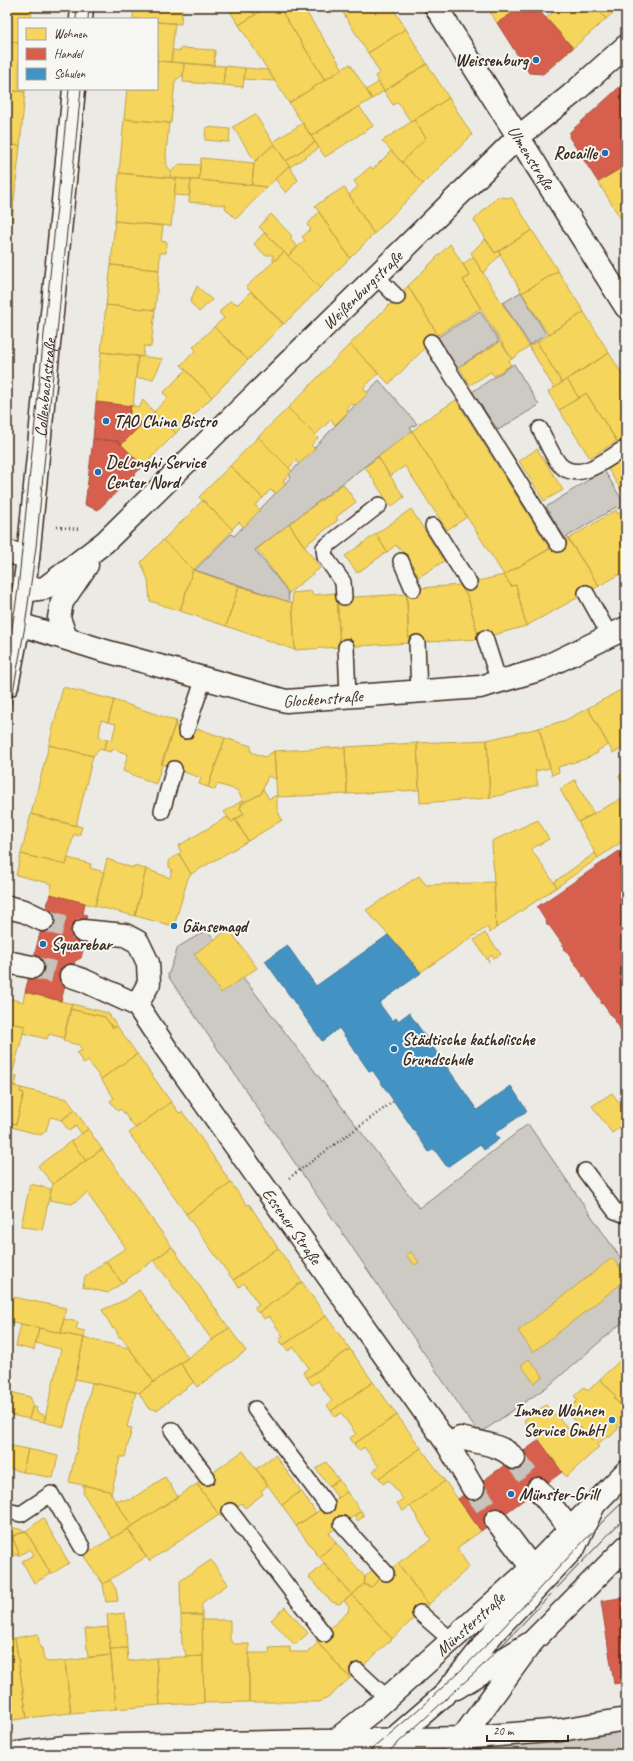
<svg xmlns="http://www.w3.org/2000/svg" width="633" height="1761" viewBox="0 0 633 1761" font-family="Caveat,sans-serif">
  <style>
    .green { fill: #cdcac4; stroke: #847a71 }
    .homes { fill: #f6d55c; stroke: #bea249 }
    .shops { fill: #d6604d; stroke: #a8503f }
    .schools { fill: #4393c3; stroke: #417492 }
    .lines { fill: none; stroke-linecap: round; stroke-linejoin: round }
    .street-tunnel { stroke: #c8c4bd; stroke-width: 22; stroke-dasharray: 22 11; stroke-linecap: butt }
    .lane-casing { stroke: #3b2a1e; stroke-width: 18 }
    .street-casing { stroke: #3b2a1e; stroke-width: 25 }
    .secondary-casing { stroke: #3b2a1e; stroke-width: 25 }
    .path { stroke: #3b2a1e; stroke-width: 2.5; stroke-dasharray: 1 3; stroke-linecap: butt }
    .lane { stroke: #f6f6f2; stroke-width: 15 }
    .street { stroke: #f6f6f2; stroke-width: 22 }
    .secondary { stroke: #f6f6f2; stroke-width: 22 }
    .tram { stroke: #3b2a1e; stroke-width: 1 }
    .poi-dot { fill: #1f6fb2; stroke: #f6f6f2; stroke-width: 1.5 }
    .labels { text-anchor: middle; stroke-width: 4; stroke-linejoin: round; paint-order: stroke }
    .poi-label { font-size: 17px; font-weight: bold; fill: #3b2a1e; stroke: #f6f6f2; text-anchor: start }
    .street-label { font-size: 17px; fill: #3b2a1e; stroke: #f6f6f2 }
  </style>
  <rect width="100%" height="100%" fill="#ebeae5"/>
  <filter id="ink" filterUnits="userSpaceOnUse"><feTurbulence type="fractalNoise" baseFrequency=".025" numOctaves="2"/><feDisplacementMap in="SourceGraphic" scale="8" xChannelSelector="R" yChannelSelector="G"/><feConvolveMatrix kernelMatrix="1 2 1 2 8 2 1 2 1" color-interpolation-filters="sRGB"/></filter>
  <g filter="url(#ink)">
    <path class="green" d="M521,292L546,334L530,345L503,303Z
      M480,311L499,341L457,368L438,337Z
      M514,364L539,405L498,430L472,392Z
      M379,380L417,424L410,428L413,433L377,457L255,550L288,592L289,602L195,570L231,534L234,536L237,533L291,477L289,474Z
      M604,470L625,505L619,509L616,507L565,538L546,507Z
      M207,930L419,1208L528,1124L626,1266V1319L551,1384L479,1434L168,976L178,947Z
      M626,1728V1754H462L463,1751L539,1742Z"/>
    <path class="homes" d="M7,7H32L31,19H19V43L7,41Z
      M134,7H182L181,24L157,22V19H133Z
      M227,7H250L255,15L239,25Z
      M255,7H267L255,15L251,10Z
      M267,7H279L325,80L289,103L239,25Z
      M279,7H303L343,69L325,80Z
      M349,7H392L406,29L368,53L342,11Z
      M487,7H522L497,23Z
      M559,7H596L606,19L573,48L546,18Z
      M596,7H620L606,19Z
      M157,22L175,23L171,62L157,61Z
      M406,29L427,64L384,91L375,76L380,73L368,53Z
      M7,41L19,43V89H25V92L7,90Z
      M181,48L215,50L214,66L171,62L173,50L180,51Z
      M157,61L184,63L183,76H181L175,81L171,123L124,119L127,89H157Z
      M184,63L225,66L223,85L183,82Z
      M350,64L372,99L311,136L289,103Z
      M427,64L449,98L411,122L398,102L393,105L384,91Z
      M225,66L245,68L243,87L223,85Z
      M245,68L268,70L275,81L244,79Z
      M379,82L384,91L372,99L366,90Z
      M7,90L25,92L20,146L7,144Z
      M449,98L472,135L423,184L402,162L426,138L414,120Z
      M359,106L373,126L325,157L311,136Z
      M255,114L274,144L255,161L233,127Z
      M124,119L169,123L166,154L167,166L171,171L170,178L119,173Z
      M414,120L426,138L402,162L382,141Z
      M303,123L315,142L286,161L273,142Z
      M206,127L230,129L229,142L205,140Z
      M315,142L319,148L290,167L286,161Z
      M7,144L20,146L14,200L7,199Z
      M274,144L289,166L267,187L252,185L254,163Z
      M391,151L423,184L374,234L349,195L358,186L354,181L370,167L373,169Z
      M201,158L254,163L252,185L199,180Z
      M180,164L200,165L199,180L170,178L171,171Z
      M626,165V215L621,219L598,182Z
      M289,166L298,180L286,193L275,179Z
      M119,173L176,178L171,226L115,221Z
      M176,178L191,180L189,196L174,195Z
      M191,180H199L267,187L236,219L225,208L226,205L189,202Z
      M344,187L374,234L350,258L315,206Z
      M497,197L512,198L532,230L495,253L474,220Z
      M7,199L14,200L9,255H7Z
      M319,212L350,258L320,288L288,256L305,240L302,237L311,229L307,225Z
      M271,214L292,236L290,239L298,247L288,256L259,227Z
      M626,215V227L621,219Z
      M115,221L163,226L161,241L167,242L166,253H160L159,270L111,265Z
      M532,230L558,271L522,293L500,255L499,251Z
      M264,233L284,252L273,262V255H265L254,244Z
      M485,239L495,253L499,251L501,254L483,273L471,253Z
      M450,244L470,276L463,280L481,308L438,335L408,286Z
      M284,252L320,288L284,324L246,287Z
      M473,257L529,346L512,359L463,280L470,276L463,264Z
      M111,265L159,270L155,310L106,305Z
      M558,271L584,312L548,334L522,293Z
      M197,286L212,300L199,312L190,302Z
      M408,286L438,335L389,384L350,344Z
      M251,291L283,324L248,360L214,327L224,318L220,314V311L230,301L238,304Z
      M106,305L155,310L151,347L144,346L143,357L101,352Z
      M584,312L609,353L562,383L537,342Z
      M214,327L248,360L212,397L181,365L196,350L193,347Z
      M500,342L512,359L508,361L511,365L494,376L491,372L470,385L459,367Z
      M537,342L562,383L554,388L529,346Z
      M350,344L379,373L363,388L368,393L356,405L350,404L347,407L348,412L335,425L331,420L315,435L288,408Z
      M101,352L138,356L133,406L96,402Z
      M609,353L626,380V456L586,393L579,398L567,379Z
      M138,356L163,359L153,379L136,378Z
      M186,370L212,397L176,433L154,412L168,397L163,393Z
      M567,379L579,398L559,410L548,392Z
      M586,393L617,441L590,458L559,410Z
      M143,400L154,412L142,424L137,419L129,417L131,406L140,407Z
      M456,400L550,549L504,575L412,431L420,425L419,424Z
      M288,408L318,438L311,445L315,449L299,464L296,460L289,468L258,437Z
      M154,412L176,433L143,466L121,445Z
      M412,431L467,517L447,530L405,466L390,476L378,457Z
      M258,437L292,471L283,481L286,484L277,493L270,490L263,498L230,466Z
      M537,449L563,490L544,501L519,461Z
      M378,457L404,497L391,507L365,467Z
      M625,458L626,459V498L608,469Z
      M230,466L263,498L255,505L260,510L244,527L239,522L232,529L199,497Z
      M343,484L356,502L336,517L338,520L304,546L289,524Z
      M203,500L233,530L193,570L163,540Z
      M626,508V571L599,586L568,539L616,510L618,514Z
      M411,509L444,561L419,577L400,548L399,549L396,545L387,552L376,534Z
      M289,524L320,568L289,593L257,549Z
      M376,534L387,552L357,573L345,556Z
      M568,538L599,586L526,626L516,585L511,586L504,575Z
      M163,540L193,570L180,611L150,601L148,580L141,562Z
      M193,570L239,586L226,626L180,611Z
      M504,575L511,586L516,585L526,626L479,639L468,597L460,585Z
      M460,585L468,597L479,639L409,643L406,589Z
      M239,586L292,603L295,650L226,626Z
      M312,591V595L337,593L340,647L295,650L292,593Z
      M407,594L409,643L340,647L337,598Z
      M63,687L114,700L108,722L101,720L99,738L108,739L103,750L100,749L93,756L49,745Z
      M626,687V747L613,753L588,708Z
      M114,700L176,721L156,784L123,771L128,754L113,749L111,752L103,750L108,739L112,740L116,724L108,722Z
      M588,708L608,745L597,751L598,753L585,759L558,767L559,772L552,775L539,728L566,720Z
      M176,721H177L176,727L193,733L199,729L225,738L208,787L199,784L201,778L161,764Z
      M539,728L550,768L535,771L538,785L490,798L487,740Z
      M225,738L251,746V752L265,757L274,751L276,779L268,776L261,794L244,802L237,790L217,784L215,790L208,787Z
      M487,740L490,798L420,803L417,743Z
      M417,743L419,790L347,794L345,747Z
      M49,745L93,756L76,826L31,814Z
      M345,747L347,794L277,797L274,751Z
      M624,773L626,776V789L619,776Z
      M575,780L594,814L578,822L560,789Z
      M263,789L269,799L277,795V809L282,820L248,841L235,819L244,814L240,808L241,804L261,794Z
      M626,796V839L598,858L578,822Z
      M243,800L244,802L240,808L244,814L232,822L224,812Z
      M31,814L82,827L79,836L74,834L66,865L21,854Z
      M227,817L232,822L235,819L248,841L191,874L179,854L181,852L178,846Z
      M538,820L549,839L531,849L557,887L496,928L492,841Z
      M595,853L598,858L557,887L554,882Z
      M21,854L66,865L68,858L91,864L90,868L104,872L95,906L50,894L52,884L16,875Z
      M179,854L191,874L188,878L174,926L135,916L146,869L170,878L172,869L169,867V860Z
      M107,859L133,868V866L146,869L135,916L95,906Z
      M419,876L426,885L494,882L496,928L490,933L487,927L421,972L366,910Z
      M229,929L257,968L221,993L194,954Z
      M485,933L501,954L494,958L492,955L488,958L489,962L474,940Z
      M25,992L72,1004L64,1038L49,1034L47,1039L23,1033L25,1026L7,1022V998L23,1002Z
      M72,1004L108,1013L117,1026L113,1028L105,1017L70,1009Z
      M70,1009L105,1017L113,1028L117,1026L137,1054L101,1079L88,1061L84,1064L77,1053L82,1050L79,1045L63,1041Z
      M7,1022L25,1026L12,1075L17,1077L15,1086L7,1084Z
      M137,1054L171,1102L135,1128L121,1109L118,1111L110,1101L114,1098L101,1079Z
      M7,1084L21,1088L20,1092L24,1093L16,1124L12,1123L11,1127L7,1126Z
      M21,1088L67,1099L75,1110L62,1120L50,1117L46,1131L41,1135L11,1127L12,1123L16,1124L24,1093L20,1092Z
      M612,1093L626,1111V1123L612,1133L592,1106Z
      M171,1102L179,1113L182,1112L190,1122L231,1183L186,1214L129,1133Z
      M75,1110L88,1129L82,1134L76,1126L69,1131L61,1120Z
      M88,1129L102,1149L86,1161L71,1141Z
      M71,1141L86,1161L53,1184L38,1166Z
      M102,1149L172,1247L122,1283L106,1261L126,1248L87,1193L72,1204L49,1200L53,1184Z
      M231,1183L247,1205L249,1204L278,1248L233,1280L186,1214Z
      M30,1184L51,1189L42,1230L21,1226Z
      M172,1247L229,1328L212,1340L154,1260Z
      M278,1248L302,1282L258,1313L254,1308L259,1305L244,1283L239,1287L234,1280Z
      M411,1252L419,1262L415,1265L406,1255Z
      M612,1258L626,1275V1280L533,1352L518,1331Z
      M106,1261L122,1283L108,1293L83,1287L85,1277Z
      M302,1282L326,1316L283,1345L279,1339L283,1336L269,1316L264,1319L259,1312Z
      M139,1290L188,1358L154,1382L121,1337H119L115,1328L113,1329L102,1310L127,1299Z
      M13,1297L66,1308L61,1333L8,1321Z
      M326,1316L350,1349L307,1378L303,1372L309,1368L294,1347L288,1351L284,1345Z
      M64,1319L78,1322L76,1329L85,1331L84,1338L61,1333Z
      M21,1324L39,1328L34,1350L16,1346Z
      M39,1328L84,1338L64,1427L44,1422L61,1349L36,1343Z
      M229,1328L246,1351L197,1387L180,1363Z
      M84,1338L129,1348L154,1382L139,1393L75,1379Z
      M350,1349L373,1382L331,1411L327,1405L332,1401L318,1381L312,1385L307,1378Z
      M626,1355V1411L614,1398L616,1396L600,1379Z
      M529,1359L543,1376L534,1383L521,1365Z
      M180,1363L194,1382L157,1410L148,1408L139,1393Z
      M600,1379L616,1396L614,1398L626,1411V1418L618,1425V1429L610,1437H606L597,1445L566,1412L578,1400L574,1396L584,1387L588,1391Z
      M373,1382L397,1415L354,1444L350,1438L356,1434L341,1413L335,1417L331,1411Z
      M92,1383L136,1392L127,1427L132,1428L125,1457H120L111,1494L109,1491L69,1482Z
      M7,1391L30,1397L33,1404L29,1419L7,1414Z
      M546,1405L571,1431L578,1426L599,1447L566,1477L524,1420Z
      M33,1406L37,1408L36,1412L46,1416L44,1422L29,1419Z
      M397,1415L421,1448L379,1478L373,1471L379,1467L364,1447L359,1451L354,1444Z
      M7,1445L28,1449L23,1472L7,1468Z
      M421,1448L445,1481L403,1511L397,1503L403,1499L389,1480L383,1484L379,1478Z
      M28,1449L58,1456L53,1478L23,1472Z
      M243,1451L268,1485L261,1491L263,1494L245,1508L242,1503L221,1517L197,1484Z
      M275,1455L301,1491L282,1505L256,1469Z
      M326,1462L339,1480L329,1486L316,1469Z
      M165,1477L178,1497L132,1526L115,1500H130Z
      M339,1480L347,1492L338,1498L329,1486Z
      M445,1481L481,1531L457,1548L469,1567L428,1605L398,1563L431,1540L410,1506Z
      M197,1484L219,1515L149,1561L128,1529Z
      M84,1485L109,1491L132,1526L112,1538L83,1493Z
      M301,1491L316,1513L296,1526L282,1505Z
      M347,1492L361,1511L329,1533L336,1543L319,1557L296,1526Z
      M361,1511L364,1516L358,1521L354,1516Z
      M43,1518L69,1563L51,1574L26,1531Z
      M7,1526L26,1531L7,1539Z
      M128,1529L146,1557L103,1584L83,1555Z
      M26,1531L51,1574L34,1583L22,1561L34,1555L30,1549L20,1555H16L19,1553L12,1536Z
      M12,1536L19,1553L7,1559V1539Z
      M336,1543L365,1577L364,1584L352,1595L319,1557Z
      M211,1560L228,1584L202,1603V1615H181L180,1581Z
      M398,1563L428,1605L392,1639L352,1595L364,1584L371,1587Z
      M324,1564L352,1595L339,1604L332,1602L309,1577Z
      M373,1569L385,1574L371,1587L365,1585V1577Z
      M110,1580L116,1589L118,1601L106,1602L103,1584Z
      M352,1595L392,1639L350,1678L316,1641L348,1612L349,1607L344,1601Z
      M285,1607L308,1633L295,1645L271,1620Z
      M125,1613L127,1648L110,1649L107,1615Z
      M181,1615H202L203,1656L186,1657L185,1651L182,1646Z
      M202,1620H230V1640L234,1644H249V1702L204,1703Z
      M108,1627L111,1655L88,1657L85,1629Z
      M38,1634L40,1648H42L44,1660L48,1662L65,1661L71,1713L27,1718L15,1638Z
      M15,1638L27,1718L7,1721V1639Z
      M318,1643L350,1678L328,1698L319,1702H249V1653H270L269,1648L290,1647V1652H308Z
      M127,1648L128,1661L156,1658L160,1705L116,1709L110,1649Z
      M111,1655L116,1709L71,1713L65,1661Z
      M203,1656L204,1703L160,1705L156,1658Z"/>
    <path class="shops" d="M522,7H536L573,48L543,74L529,73L497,23Z
      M626,81V165L598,182L569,137L570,132Z
      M96,402L131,406L129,417L137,419L142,424L121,445L118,441L93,439Z
      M93,439L118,441L143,466L98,510L85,505Z
      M626,850V1037L619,1029L620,1028L603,1004L600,1003L602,1002L585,977L582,976L583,975L566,951L563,949L565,948L549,925L548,926L546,924L547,923L537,907L619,851L621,854Z
      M50,894L85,903L83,914L87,915L80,941L83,950L81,958L75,961L68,986H65L61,1001L25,992Z
      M539,1440L562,1472L481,1531L458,1499Z
      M626,1597V1682L614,1684L601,1601Z"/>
    <path class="schools" d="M388,935L421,973L379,1003L392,1021L396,1018L398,1021L409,1013L477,1110L511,1086L527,1111L495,1133L499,1139L484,1150L480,1144L447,1167L434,1149L429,1152L373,1071H369L339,1028L322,1041L265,961L287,945L316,986Z"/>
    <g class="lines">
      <path class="street-tunnel" d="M43,920L83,931
        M32,967L71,976
        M514,1458L538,1489
        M473,1488L496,1520"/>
      <defs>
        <path id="lane" d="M376,276L397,297
          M431,342L558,544
          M540,429C546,440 552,456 560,465C579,483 605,460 622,450
          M433,526L469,583
          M401,561L413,589
          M586,593L610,636
          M344,597L343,582L325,557L324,548L379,505
          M485,638L499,682
          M417,643L419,692
          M346,647L348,696
          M186,731L204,678
          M162,811L174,769
          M585,1171L615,1211L626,1215
          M255,1409L327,1505
          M172,1430L207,1477
          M7,1511L21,1514L51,1494L82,1547
          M230,1511L324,1634
          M342,1524L386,1573
          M420,1613L451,1640
          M358,1671L387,1698"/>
        <g id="street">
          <path d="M81,19L82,7"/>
          <path d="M7,551L28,558"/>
          <path id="s1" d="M23,591L45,588L105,542L518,137L571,95L626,46"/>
          <path id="s2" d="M7,626L19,624L102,650L286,701L480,687L539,670L626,628"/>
          <path d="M66,638L59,618L62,602L87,565"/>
          <path id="s3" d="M7,686L19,624L28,558L74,89"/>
          <path d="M7,907L24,911L43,920"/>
          <path d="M83,931L125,935L138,942L148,963L149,983L137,1005"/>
          <path d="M7,962L32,967"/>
          <path id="s4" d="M71,976L83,980L137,1005L165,1047L448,1445L473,1488"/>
          <path d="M448,1445L460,1438C479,1443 501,1444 514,1458"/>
          <path d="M538,1489L570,1529"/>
          <path d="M496,1520L532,1568"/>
          <path d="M456,1688L532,1642"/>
          <path d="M376,1754L443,1696L495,1631L574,1548L593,1507"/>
        </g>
        <g id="secondary">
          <path id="s5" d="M436,7L626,307"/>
          <path id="s6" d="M337,1739L375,1709L532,1568L626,1472"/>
          <path d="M453,1742L462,1738L532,1642L626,1547"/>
          <path d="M10,1754L65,1747L122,1745L462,1738L561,1730L626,1719"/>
        </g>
      </defs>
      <use href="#lane" class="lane-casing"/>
      <use href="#street" class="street-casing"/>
      <use href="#secondary" class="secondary-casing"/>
      <path class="path" d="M57,527L80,529
        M289,1178L394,1101"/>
      <use href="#lane" class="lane"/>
      <use href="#street" class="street"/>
      <use href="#secondary" class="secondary"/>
      <path class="tram" d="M76,19L77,7
        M88,19L89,7
        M7,660L18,589L69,89
        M7,725L25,626L36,547L81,89
        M366,1754C412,1716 457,1676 498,1633C541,1588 581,1541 626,1499
        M386,1754L481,1667L626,1516"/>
    </g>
  </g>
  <g class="poi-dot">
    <circle cx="536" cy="60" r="4"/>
    <circle cx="605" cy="153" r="4"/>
    <circle cx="106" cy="421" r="4"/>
    <circle cx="98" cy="472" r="4"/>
    <circle cx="174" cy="926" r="4"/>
    <circle cx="43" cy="944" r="4"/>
    <circle cx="394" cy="1049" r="4"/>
    <circle cx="612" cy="1420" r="4"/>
    <circle cx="511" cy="1494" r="4"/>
  </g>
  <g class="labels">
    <g class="poi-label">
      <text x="528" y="66" text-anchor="end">Weissenburg</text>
      <text x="597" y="159" text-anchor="end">Rocaille</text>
      <text x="114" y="427">TAO China Bistro</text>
      <text x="106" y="468">DeLonghi Service<tspan x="106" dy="20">Center Nord</tspan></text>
      <text x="182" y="932">Gänsemagd</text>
      <text x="51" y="950">Squarebar</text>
      <text x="402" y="1045">Städtische katholische<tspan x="402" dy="20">Grundschule</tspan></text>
      <text x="604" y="1416" text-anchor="end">Immeo Wohnen<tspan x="604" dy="20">Service GmbH</tspan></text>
      <text x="519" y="1500">Münster-Grill</text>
    </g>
    <g class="street-label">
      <text dy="6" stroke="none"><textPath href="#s5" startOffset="178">Ulmenstraße</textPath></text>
      <text dy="6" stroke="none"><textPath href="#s1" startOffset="458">Weißenburgstraße</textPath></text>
      <text dy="6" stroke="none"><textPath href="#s3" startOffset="301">Collenbachstraße</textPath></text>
      <text dy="6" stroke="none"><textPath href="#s2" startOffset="327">Glockenstraße</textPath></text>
      <text dy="6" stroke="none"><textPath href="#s4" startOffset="342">Essener Straße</textPath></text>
      <text dy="6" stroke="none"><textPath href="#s6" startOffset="176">Münsterstraße</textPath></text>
    </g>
  </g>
  <rect width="633" height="1761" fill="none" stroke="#f6f6f2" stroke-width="24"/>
  <rect x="12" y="12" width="609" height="1737" fill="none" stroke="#3b2a1e" stroke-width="1.5" filter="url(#ink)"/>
  <rect x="18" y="18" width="140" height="72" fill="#f6f6f2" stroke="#aba49d"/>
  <rect x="26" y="28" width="20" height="12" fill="#f6d55c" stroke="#aba49d"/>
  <text x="54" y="38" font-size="12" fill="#3b2a1e">Wohnen</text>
  <rect x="26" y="48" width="20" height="12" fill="#d6604d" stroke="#aba49d"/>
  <text x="54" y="58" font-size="12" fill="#3b2a1e">Handel</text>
  <rect x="26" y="68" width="20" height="12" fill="#4393c3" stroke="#aba49d"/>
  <text x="54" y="78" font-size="12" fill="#3b2a1e">Schulen</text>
  <path d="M487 1735v6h81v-6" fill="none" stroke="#3b2a1e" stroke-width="2"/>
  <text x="493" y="1735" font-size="12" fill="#3b2a1e" stroke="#f6f6f2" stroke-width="3" paint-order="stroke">20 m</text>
</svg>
